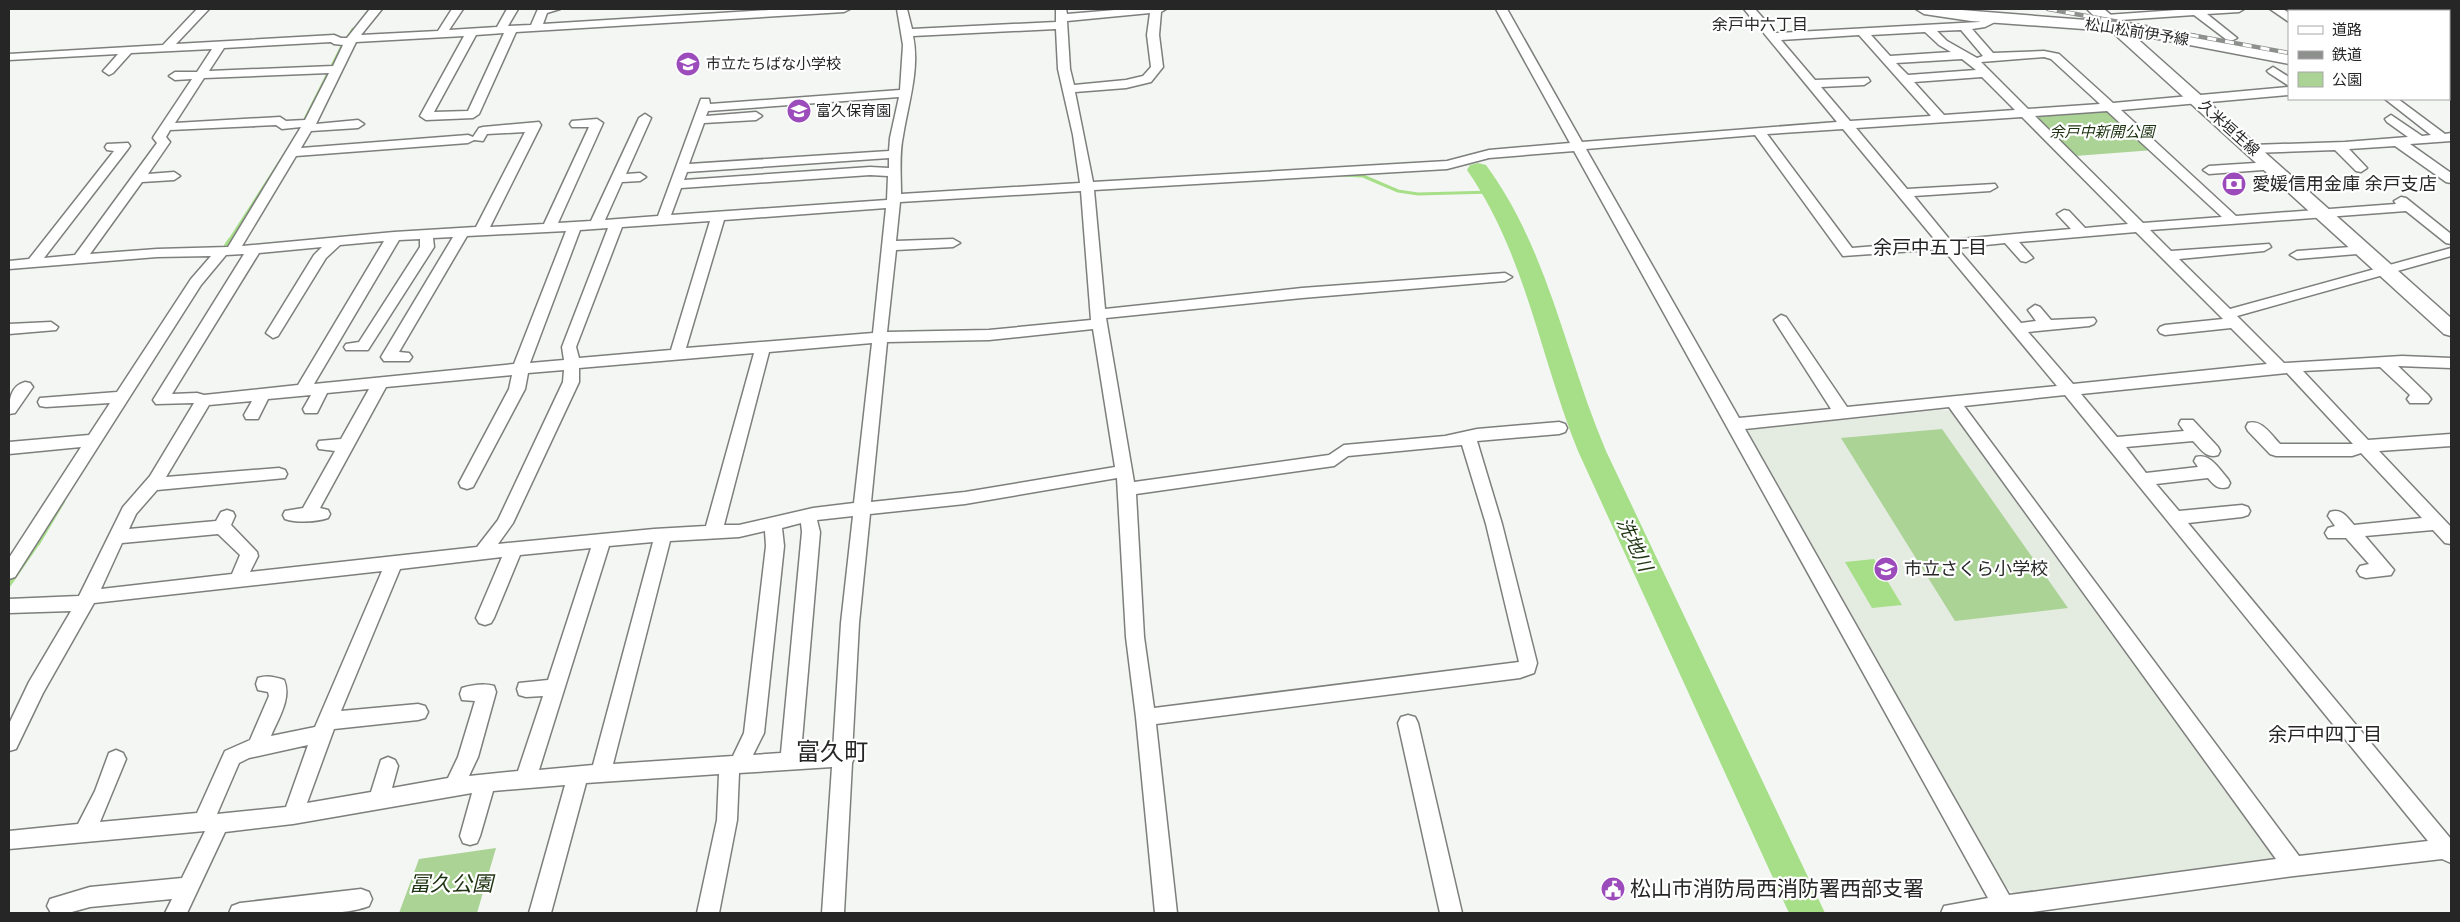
<svg xmlns="http://www.w3.org/2000/svg" width="2460" height="922" viewBox="0 0 2460 922" font-family="Lora,'Noto Sans JP',serif">
  <style>
    .built { fill: #e4ebe1 }
    .green { fill: #aad395 }
    .water { fill: #a7df89 }
    .lines { fill: none; stroke-linecap: round; stroke-linejoin: round }
    .stream-far2 { stroke: #a7df89; stroke-width: 3 }
    .stream-far1 { stroke: #a7df89; stroke-width: 4.5 }
    .stream { stroke: #a7df89; stroke-width: 5 }
    .river { fill: #a7df89; fill-rule: evenodd }
    .street-casing { stroke: #7d7f7c; stroke-width: 3 }
    .secondary-casing { stroke: #7d7f7c; stroke-width: 3 }
    .street { fill: #fff; fill-rule: evenodd }
    .secondary { fill: #fff; fill-rule: evenodd }
    .rail-casing { stroke: #8e908e; stroke-width: 4.5 }
    .rail { stroke: #fff; stroke-width: 3; stroke-dasharray: 9; stroke-linecap: butt }
    .labels { text-anchor: middle; stroke-width: 4.5; stroke-linejoin: round; paint-order: stroke }
    .far-street-label { font-size: 15px; fill: #252625; stroke: #fff }
    .far-poi-label { font-size: 15px; fill: #252625; stroke: #fff; text-anchor: start }
    .far-park-label { font-size: 15px; font-style: italic; fill: #1d3210; stroke: #fff }
    .far-neighbourhood-label { font-size: 16px; fill: #252625; stroke: #fff }
    .poi-label { font-size: 18px; fill: #252625; stroke: #fff; text-anchor: start }
    .neighbourhood-label { font-size: 19px; fill: #252625; stroke: #fff }
    .water-label { font-size: 19px; font-style: italic; fill: #1f3512; stroke: #fff }
    .near-park-label { font-size: 21px; font-style: italic; fill: #1d3210; stroke: #fff }
    .near-poi-label { font-size: 21px; fill: #252625; stroke: #fff; text-anchor: start }
    .near-quarter-label { font-size: 24px; fill: #252625; stroke: #fff }
  </style>
  <rect width="100%" height="100%" fill="#f3f6f2"/>
  <path class="built" d="M1940,410L1956,411L2285,859L2016,895L2001,883L1747,435L1749,430Z"/>
  <path class="green" d="M2106,110L2112,111L2154,150L2075,156L2039,120V117Z
    M1942,429L2068,608L1955,621L1841,438Z
    M496,848L477,913H399L419,859Z"/>
  <path class="water" d="M1874,559L1902,605L1872,608L1845,562Z"/>
  <g class="lines">
    <path class="stream-far2" d="M346,40L353,29
      M302,125L343,44
      M1339,175L1363,176L1398,191L1418,194L1493,192
      M229,241L281,160"/>
    <path class="stream-far1" d="M226,246L230,240
      M38,543L63,501"/>
    <path class="stream" d="M9,584L38,542"/>
    <path class="river" d="M1478,163L1486,165C1549,251 1565,355 1606,451L1825,913H1789L1578,451C1540,357 1526,255 1467,170L1470,165Z"/>
    <defs>
      <path id="street" d="M197,9H209L176,44L334,35L341,38H347L370,9H382L361,35L438,31L452,9H463L449,30L497,27L507,9H518L508,26L531,25L538,9H560L547,13L543,24L785,9H850L844,12L516,32L479,114L473,118L426,120L420,116L464,36L356,42L316,124L358,120L364,124L358,128L311,131L301,148L468,135L473,137L479,128L483,127L539,122L541,125L490,227L544,224L589,127H572L570,124L572,121L597,119L603,123L558,223L591,221L639,118L645,114L651,118L626,174L640,173L646,177L640,181L622,182L605,220L658,216L701,99H709L710,104L900,90L903,45L897,9H907L912,29L1056,22V9H1066L1067,14L1127,9H1166L1161,12L1159,35L1163,67L1151,82L1126,88L1075,92L1093,182L1447,161L1489,150L1570,143L1496,9H1507L1582,142L1837,122L1744,9H1755L1776,33L1979,22L1989,17H1997V21L1985,27L1972,29L1993,53L2044,51L2059,54L2113,103L2289,87V95L2121,110L2236,216L2396,204L2394,201L2401,197L2406,198L2451,234V244L2446,243L2406,211L2150,230L2171,251L2269,244L2271,247L2264,251L2179,259L2230,309L2451,248V256L2237,316L2284,363L2402,356L2451,358V368L2398,366L2428,395L2431,399L2428,403H2410L2407,399L2410,395L2380,367L2303,371L2368,440L2451,434V446L2379,451L2451,527V544L2445,543L2433,530L2365,536L2394,570L2391,575L2366,578L2360,576L2357,571L2360,566L2369,564L2346,538H2328L2325,533L2328,528L2335,526L2328,516L2330,512C2342,508 2347,517 2354,525L2422,518L2361,453L2352,456H2276L2270,454L2248,431L2246,427L2248,423C2262,419 2271,435 2280,444H2353L2287,373L2081,394L2117,437L2184,431L2179,424L2181,420H2193L2218,447L2220,451L2218,455C2206,459 2201,449 2193,441L2126,447L2146,473L2198,467L2194,461L2196,457C2210,453 2219,469 2228,479L2230,483L2228,487C2218,490 2214,485 2208,478L2156,484L2179,511L2242,505L2248,507L2250,511L2248,515L2242,517L2188,523L2451,839V863L2442,859L2294,876L2024,913H1941L1944,906L1988,898L1574,151L1489,158L1447,169L1094,190L1105,309L1302,288L1505,273L1512,277L1505,281L1302,298L1106,318L1134,482L1329,455L1344,445L1445,436L1477,429L1559,422L1565,424L1567,428L1565,432L1559,434L1477,441L1502,524L1537,663L1534,673L1520,678L1156,724L1177,913H1155L1136,717L1126,637L1117,478L965,504L870,514L859,623L852,754L854,758L852,763L844,913H822L832,767L739,773L737,820L719,913H697L717,820L719,774L586,783L551,913H529L565,785L493,791L480,836L477,843L470,845L463,843L460,836L472,793L293,824L225,832L187,913H165L172,899L90,907L68,913H51L47,906L50,899L90,887L182,878L205,831L9,849V831L78,824L95,791L109,753L116,750L123,753L126,759L100,822L197,813L225,751L250,740L269,696L268,692L258,690L256,684L258,678C267,675 275,677 284,680C292,698 278,719 271,736L315,727L382,571L94,603L43,693L16,749L9,751V724L29,682L71,611L9,613V599L79,596L123,507L150,476L194,403L156,404L153,400L244,254L226,255L201,285L15,577L9,579V558L81,447L9,454V442L89,435L110,403L46,407L40,406L38,402L40,398L117,392L191,279L211,256L157,257L9,269V261L29,259L114,151L107,150L105,147L107,144L128,143L130,146L128,149L44,258L75,255L157,143L153,138L154,136L192,79L175,80L169,76L175,72H197L212,49L131,53L113,73L109,75L103,71L118,54L9,60V54L163,45ZM1150,13L1147,35L1151,67L1143,76L1126,80L1074,85L1070,69L1067,21ZM1056,29L1058,69L1073,135L1080,183L901,194C901,175 899,154 903,136C908,104 920,69 913,36ZM1961,30L1983,56L1977,58L1947,41L1937,31ZM1925,32L1939,45L1951,52L1890,56L1871,35ZM504,33L468,111L434,112L476,35ZM1859,35L1931,116L1850,121L1821,87L1864,85L1870,81L1868,78L1815,80L1781,40ZM331,42L334,44L343,45L333,66L209,71L224,48ZM2044,57L2051,59L2100,104L2028,109L1981,62ZM1962,59L1976,70L1908,75L1896,63ZM329,73L305,120L286,121L280,117L175,123L204,78ZM1982,77L2015,110L1944,115L1914,82ZM899,97L890,138L889,151L689,164L704,123L756,120L762,116L756,112L706,116L708,111ZM2107,111L2222,217L2143,223L2035,116ZM2022,117L2128,224L2085,228L2069,211L2064,210L2057,214L2071,229L1950,240L1914,196L1990,191L1997,187L1995,184L1907,189L1856,128ZM276,125L282,129L301,127L228,247L157,249L90,254L142,182L174,180L180,176L174,172L148,174L170,142L166,137L170,130ZM1843,129L1936,241L1852,248L1767,134ZM525,132L476,227L394,232L242,246L296,156L468,143L474,140L483,141L487,134ZM1755,135L1843,256L1943,249L2057,386L1847,407L1786,317L1781,315L1774,320L1831,409L1739,418L1586,149ZM889,158V168L870,167L684,180L687,172ZM870,175L888,176L887,200L671,215L681,188ZM1081,191L1091,320L989,330L887,332L896,250L953,247L960,243L953,239L896,241L900,202ZM886,208L873,333L686,348L724,220ZM710,221L671,350L579,358L576,347L622,227ZM608,228L562,347L564,360L530,363L580,230ZM566,231L514,364L314,384L399,240L420,239V247L359,342L346,344L344,347L346,350H368L434,247L433,238L453,237L381,357L384,361H409L412,357L409,353L399,352L467,236ZM2136,232L2223,319L2165,325L2160,327L2158,330L2160,333L2165,335L2231,328L2267,364L2073,384L2028,332L2089,326L2094,324L2096,321L2094,318L2051,320L2040,307L2035,305L2028,310L2036,321L2021,323L1957,248L2005,243L2021,261L2026,262L2033,258L2019,242ZM384,241L298,385L204,395L197,393L172,394L259,253L322,247L314,255L266,333L273,338L278,336L326,258L340,245ZM1093,329L1115,467L965,492L871,502L887,342L989,340ZM872,343L854,503L813,508L739,525H724L769,352ZM754,353L706,526L654,529L498,544L513,523L579,382V368ZM564,370L563,382L498,520L477,547L250,572L258,556L257,552L231,525L235,516L233,512L227,510L221,512L216,521L129,529L136,514L157,490L285,478L287,474L285,470L279,468L166,477L209,405L252,401L244,415L246,419H258L268,399L311,395L303,409L305,413H317L327,393L369,389L341,439L319,441L317,445L319,449L335,451L303,508L285,511L283,515L285,519C297,523 316,522 328,518L330,514L328,510L320,508L386,387L512,375L509,389L459,483L461,487L467,489L473,487L525,389L528,373ZM2065,395L2428,841L2299,856L1964,406ZM1949,407L2276,859L2009,895L1745,429ZM1462,445L1486,524L1519,662L1154,708L1144,637L1136,494L1334,466L1348,456ZM853,516L841,623L833,750L801,752L820,532L817,520ZM801,523L802,532L781,753L753,755L764,733L784,546L782,528ZM765,531L766,546L744,733L733,756L613,764L670,541L739,537ZM218,534L240,555L232,574L101,589L122,543ZM653,542L593,765L539,770L609,546ZM591,548L548,680L519,683L517,689L519,695L526,697L543,696L518,771L469,776L478,757L496,692L494,686C484,683 472,685 462,688L460,694L462,700L475,701L458,757L448,778L392,788L398,766L395,760L388,757L381,760L371,792L307,803L334,729L418,720L425,718L428,712L425,706L418,704L341,711L400,569L502,557L476,618L479,623L485,625L491,623L494,618L520,555ZM308,745L286,807L217,814L239,763L249,758Z
        M2191,9H2244L2239,12L2207,14L2237,38L2231,41L2227,40L2194,15L2106,21L2100,18L2106,15Z
        M2270,9H2283L2289,13V22Z
        M2347,9H2361L2363,11H2349Z
        M2273,67L2289,77V86L2269,73L2267,71Z
        M2449,72L2451,73V82L2449,81Z
        M2385,99H2398L2445,134L2451,133V141L2410,144L2451,173V183L2446,182L2395,146L2349,149L2367,168L2361,172L2356,171L2335,150L2252,153L2246,149L2252,145L2345,142L2408,137L2387,122L2385,119L2391,115L2422,136L2431,135Z
        M2271,162L2277,166L2276,169L2209,174L2203,170L2209,166Z
        M2364,246L2371,250L2369,253L2297,259L2290,255L2297,251Z
        M51,322L58,327L56,330L9,334V324Z
        M25,382L30,383L33,387L15,413L9,414C9,401 10,386 25,382Z
        M1408,715L1415,717L1418,723L1462,913H1440L1398,723L1401,717Z
        M361,889L369,892L372,899L369,906C339,918 262,915 229,913L232,906L240,903Z"/>
      <path id="secondary" d="M1916,9H1949L2099,21L2087,9H2104L2120,23L2179,32L2289,54V64L2132,34L2451,318V336L2444,334L2111,31L1971,21L1924,14Z
        M2449,84L2451,85V95L2449,94Z"/>
    </defs>
    <use href="#street" class="street-casing"/>
    <use href="#secondary" class="secondary-casing"/>
    <use href="#street" class="street"/>
    <use href="#secondary" class="secondary"/>
    <defs>
      <path id="rail" d="M2048,9L2289,53
        M2449,83L2451,84"/>
    </defs>
    <use href="#rail" class="rail-casing"/>
    <use href="#rail" class="rail"/>
  </g>
  <defs>
    <symbol id="school-disc" viewBox="-11 -11 22 22"><circle r="9.5" fill="#9c4bbb" stroke="#fff"/><path d="M0-5L7-2L0 1L-7-2ZM-4 1L0 2.5L4 1V4Q0 6-4 4Z" fill="#fff"/></symbol>
    <symbol id="bank-disc" viewBox="-11 -11 22 22"><circle r="9.5" fill="#9c4bbb" stroke="#fff"/><path d="M-6-4H6V4H-6ZM0-2.3a2.3 2.3 0 1 0 0 4.6a2.3 2.3 0 1 0 0-4.6Z" fill="#fff"/></symbol>
    <symbol id="civic-disc" viewBox="-11 -11 22 22"><circle r="9.5" fill="#9c4bbb" stroke="#fff"/><path d="M-.6-6.5H3V-4.5H.6V-3L4-1V1h2V6H-6V1h2V-1L-.6-3ZM-1.2 2.5V6h2.4V2.5Z" fill="#fff"/></symbol>
  </defs>
  <g fill-rule="evenodd">
    <use href="#school-disc" x="674" y="50" width="28" height="28"/>
    <use href="#school-disc" x="785" y="97" width="28" height="28"/>
    <use href="#bank-disc" x="2220" y="170" width="28" height="28"/>
    <use href="#school-disc" x="1872" y="555" width="28" height="28"/>
    <use href="#civic-disc" x="1599" y="875" width="28" height="28"/>
  </g>
  <g class="labels">
    <g class="far-street-label">
      <text transform="translate(2137 32) rotate(9)" y="5">松山松前伊予線</text>
      <text transform="translate(2229 128) rotate(42)" y="5">久米垣生線</text>
    </g>
    <g class="far-poi-label">
      <text x="706" y="69">市立たちばな小学校</text>
      <text x="816" y="116">富久保育園</text>
    </g>
    <g class="far-park-label">
      <text x="2102" y="137">余戸中新開公園</text>
    </g>
    <g class="far-neighbourhood-label">
      <text x="1760" y="30">余戸中六丁目</text>
    </g>
    <g class="poi-label">
      <text x="2252" y="190">愛媛信用金庫 余戸支店</text>
      <text x="1904" y="575">市立さくら小学校</text>
    </g>
    <g class="neighbourhood-label">
      <text x="1930" y="254">余戸中五丁目</text>
      <text x="2325" y="741">余戸中四丁目</text>
    </g>
    <g class="water-label">
      <text transform="translate(1635 544) rotate(65)" y="7">洗地川</text>
    </g>
    <g class="near-park-label">
      <text x="451" y="891">冨久公園</text>
    </g>
    <g class="near-poi-label">
      <text x="1630" y="896">松山市消防局西消防署西部支署</text>
    </g>
    <g class="near-quarter-label">
      <text x="832" y="760">富久町</text>
    </g>
  </g>
  <rect width="2460" height="922" fill="none" stroke="#252625" stroke-width="20"/>
  <rect x="2288" y="10" width="162" height="90" fill="#ffffff" stroke="#a8a8a8"/>
  <rect x="2298" y="26" width="25" height="8" fill="#ffffff" stroke="#a8a8a8"/>
  <text x="2332" y="35" font-size="15" fill="#252625">道路</text>
  <rect x="2298" y="51" width="25" height="8" fill="#8e908e" stroke="#a8a8a8"/>
  <text x="2332" y="60" font-size="15" fill="#252625">鉄道</text>
  <rect x="2298" y="72" width="25" height="15" fill="#aad395" stroke="#a8a8a8"/>
  <text x="2332" y="85" font-size="15" fill="#252625">公園</text>
</svg>
